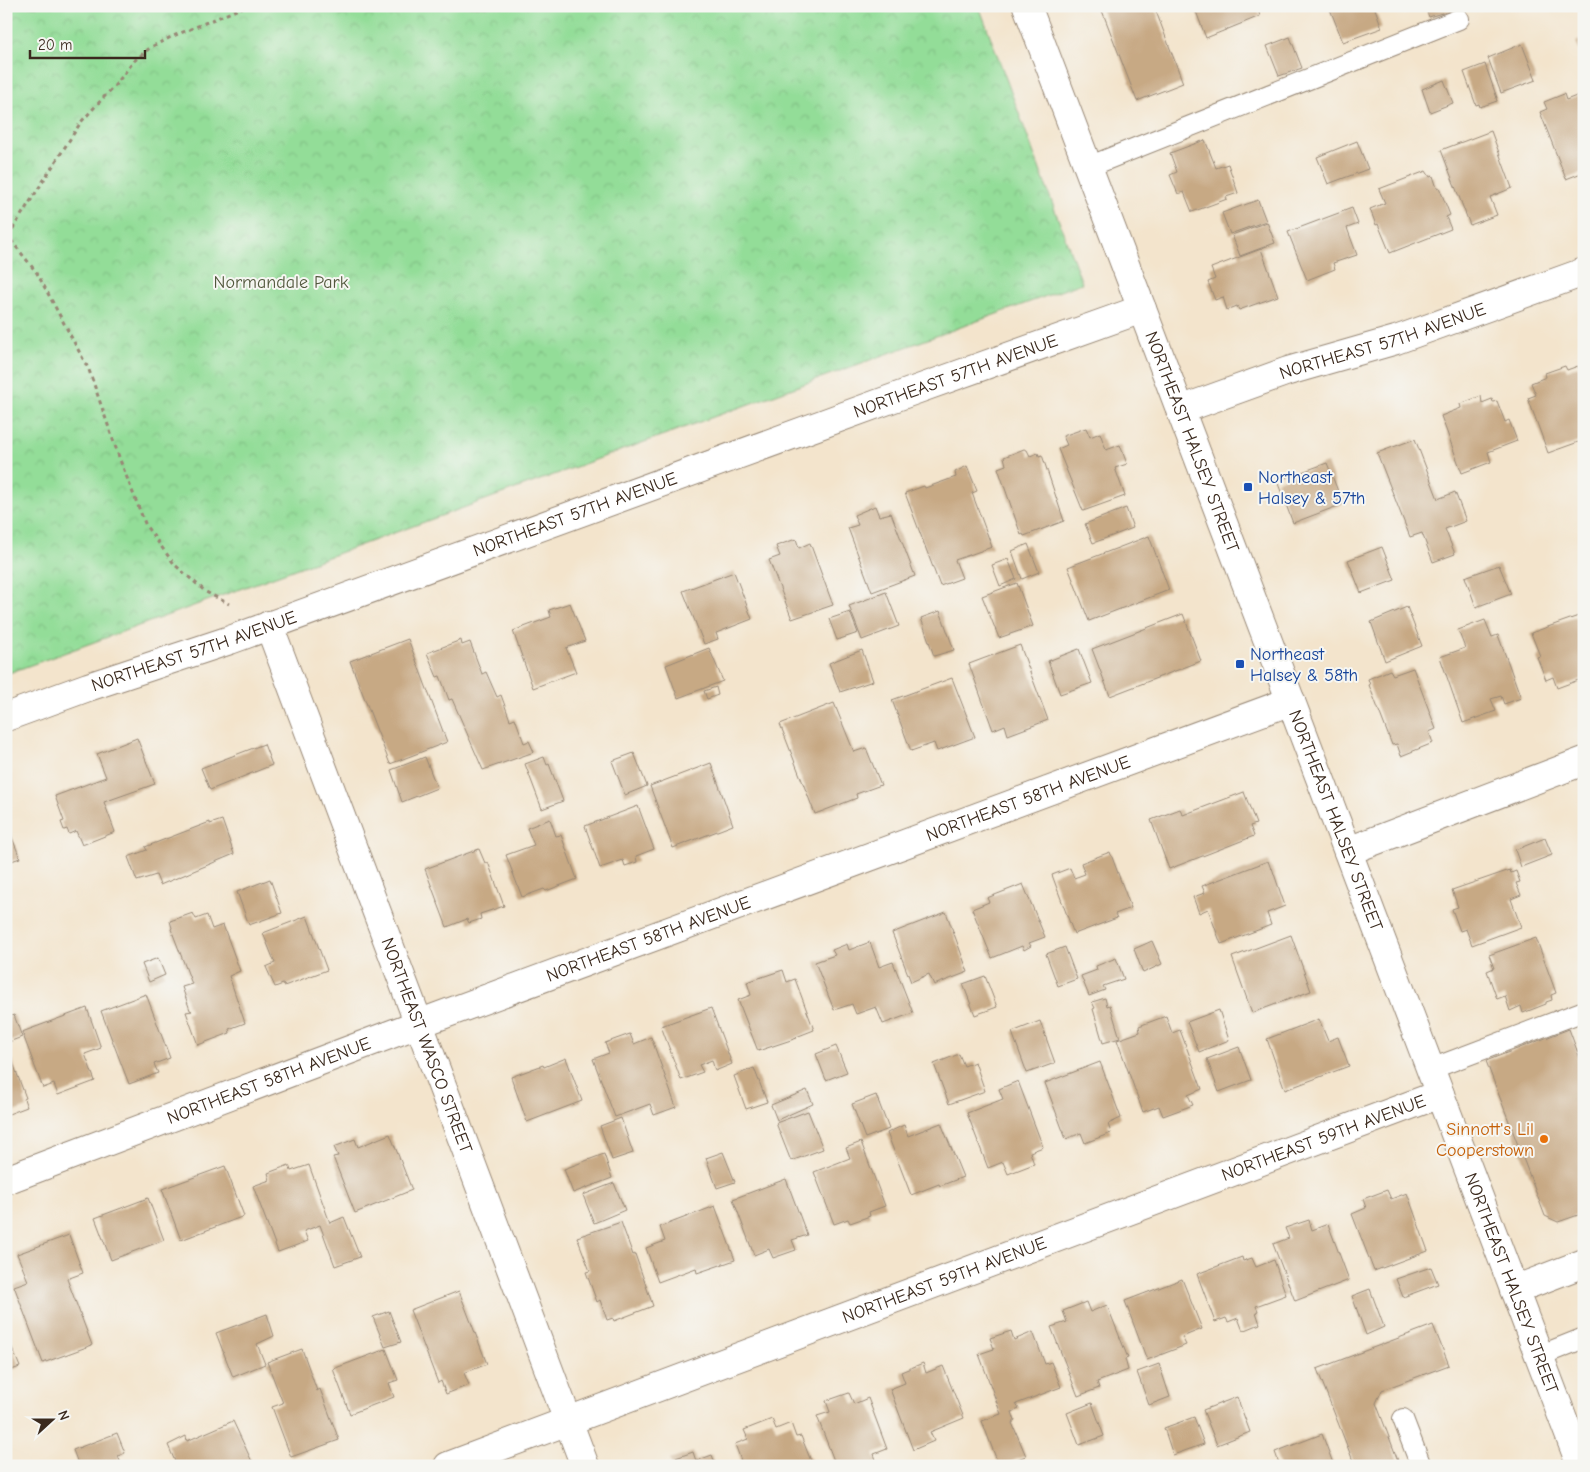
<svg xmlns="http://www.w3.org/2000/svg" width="1590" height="1472" viewBox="0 0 1590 1472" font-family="'Comic Neue',sans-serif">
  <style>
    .park { fill: url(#park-crowns); stroke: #67845b }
    .building { fill: #c7a984 }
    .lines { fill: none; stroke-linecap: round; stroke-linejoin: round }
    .lane-casing { stroke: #978775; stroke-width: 22 }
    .street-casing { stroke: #978775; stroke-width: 30 }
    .secondary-casing { stroke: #978775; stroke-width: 30 }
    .path { stroke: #978775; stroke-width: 3; stroke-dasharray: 4 4; stroke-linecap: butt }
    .lane { stroke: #fff; stroke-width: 20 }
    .street { stroke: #fff; stroke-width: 28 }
    .secondary { stroke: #fff; stroke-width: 28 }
    .transit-dot { fill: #1a4fb4; stroke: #f6f6f2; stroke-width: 2 }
    .food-dot { fill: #e8710a; stroke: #f6f6f2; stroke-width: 2 }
    .labels { text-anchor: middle; stroke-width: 4; stroke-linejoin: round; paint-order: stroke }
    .park-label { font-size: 18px; fill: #51573c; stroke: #f6f6f2 }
    .street-label { font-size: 18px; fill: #3b2a1e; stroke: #f6f6f2 }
    .transit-label { font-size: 18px; fill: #164399; stroke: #f6f6f2; text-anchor: start }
    .food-label { font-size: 18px; fill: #c56008; stroke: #f6f6f2; text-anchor: end }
  </style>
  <defs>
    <pattern id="park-crowns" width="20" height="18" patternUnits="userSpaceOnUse" patternTransform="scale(1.25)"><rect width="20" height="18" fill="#93dd98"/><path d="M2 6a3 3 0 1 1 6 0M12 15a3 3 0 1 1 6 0" fill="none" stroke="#80be83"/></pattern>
  </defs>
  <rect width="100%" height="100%" fill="#f6f6f2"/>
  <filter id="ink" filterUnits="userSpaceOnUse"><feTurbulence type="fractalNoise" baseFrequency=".02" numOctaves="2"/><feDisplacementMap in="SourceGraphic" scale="10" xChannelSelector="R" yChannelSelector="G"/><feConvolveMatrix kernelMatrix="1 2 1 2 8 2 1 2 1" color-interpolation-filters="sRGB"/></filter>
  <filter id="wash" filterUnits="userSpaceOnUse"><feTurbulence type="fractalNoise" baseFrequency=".0096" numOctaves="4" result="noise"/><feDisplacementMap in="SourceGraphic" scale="20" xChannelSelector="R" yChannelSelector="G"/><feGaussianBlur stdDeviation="1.12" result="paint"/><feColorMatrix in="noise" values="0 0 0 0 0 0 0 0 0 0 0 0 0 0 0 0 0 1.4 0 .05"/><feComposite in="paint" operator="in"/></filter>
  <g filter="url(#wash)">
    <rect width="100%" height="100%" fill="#f3e4cc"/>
    <path class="park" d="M6,6H979L1082,283L6,674Z"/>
    <g id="blocks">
      <path class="building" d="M1107,6H1154L1183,83L1137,101L1101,8Z
        M1194,6H1257L1260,16L1206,38Z
        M1337,6H1374L1382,28L1343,42L1330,9Z
        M1425,6H1466L1467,10L1444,19L1442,13L1429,17Z
        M1290,37L1302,68L1279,76L1267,46Z
        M1584,38V62L1576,42Z
        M1522,44L1536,80L1501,93L1488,58Z
        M1485,64L1497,98H1496L1497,101L1480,107L1479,104L1476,105L1464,72Z
        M1444,80L1453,103L1430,112L1422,89Z
        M1584,93V172L1566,179L1540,112L1547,109L1544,102L1564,94L1566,100Z
        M1491,131L1512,188L1490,197L1497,215L1470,225L1441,150Z
        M1205,140L1216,168L1228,164L1238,193L1226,197L1227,199L1192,212L1184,192L1178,194L1170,175L1177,172L1170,153Z
        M1357,141L1368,169L1328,184L1317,157Z
        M1426,171L1430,177L1433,176L1437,188L1439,187L1450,215L1446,217L1451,229L1390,253L1378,224L1376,225L1370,209L1385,203L1379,189Z
        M1258,200L1266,221L1230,234L1222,213Z
        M1352,208L1358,224L1347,228L1357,255L1333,263L1335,269L1307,280L1288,232Z
        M1267,222L1275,243L1240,256L1232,235Z
        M1261,249L1278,296L1239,310L1237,306L1227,310L1223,297L1215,300L1208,282L1215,279L1211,268Z
        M1565,366L1567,370L1578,366L1584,380V440L1548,453L1528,398L1536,395L1531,383L1546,377L1545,373Z
        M1481,396L1482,403L1492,399L1493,402L1497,401L1505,422L1509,420L1517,441L1488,452L1491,462L1462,473L1441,416L1461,408L1460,404Z
        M1086,428L1090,437L1100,433L1106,450L1120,445L1127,464L1115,468L1125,496L1083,511L1058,449L1067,445L1063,436Z
        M1415,439L1438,499L1455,492L1466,521L1445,529L1455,554L1433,562L1422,533L1410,537L1377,453Z
        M1024,449L1027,450L1030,456L1038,453L1039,456L1042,455L1064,521L1024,536L1023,534L1021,535L998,468L1006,465L1004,457Z
        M1327,463L1343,504L1293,523L1277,481Z
        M967,466L977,491L972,493L992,547L955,560L962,578L940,586L905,493L924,486L925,488L956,477L955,472Z
        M875,506L879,516L891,513L915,576L872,592L848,528L858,525L854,515Z
        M1126,508L1133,528L1093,543L1085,524Z
        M1149,536L1169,590L1089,621L1068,567Z
        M796,539L799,548L810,543L833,605L792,619L769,560L780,556L776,546Z
        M1028,544L1039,572L1022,579L1012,551Z
        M1382,547L1395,580L1361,593L1348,560Z
        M1008,559L1016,579L1000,586L992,565Z
        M1499,565L1511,594L1476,607L1465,577Z
        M734,572L752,619L716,633L718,639L704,644L683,591Z
        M1017,583L1033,626L999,638L982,596Z
        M886,592L899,626L862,640L849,606Z
        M570,603L585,641L566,648L576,672L533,688L513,631L551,617L549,610Z
        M1407,607L1422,646L1385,661L1371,622Z
        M940,611L954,650L934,656L921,618Z
        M850,612L858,633L837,640L829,619Z
        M1183,614L1201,661L1110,696L1092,649Z
        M1584,614V678L1557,688L1553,677L1546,680L1537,657L1540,656L1531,633Z
        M1485,620L1492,637L1498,635L1521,698L1504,704L1501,696L1491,699L1496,711L1463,723L1440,657L1465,648L1458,630Z
        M408,639L447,742L390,764L350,661Z
        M461,640L462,645L470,642L482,674L486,672L497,697L501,695L510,720L515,718L524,743L529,741L534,752L483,770L452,699L449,700L440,676L437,677L427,653Z
        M1020,645L1048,720L1008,735L1005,725L993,730L969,664Z
        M709,648L723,681L678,698L666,665Z
        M1079,649L1092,683L1060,694L1048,661Z
        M862,650L873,681L840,692L829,663Z
        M1413,668L1436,729L1429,732L1433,743L1401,756L1397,744L1392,745L1369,685H1370L1368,679L1390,670L1393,675Z
        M952,678L975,737L937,751L934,743L911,751L892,700Z
        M716,687L718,695L707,699L704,691Z
        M834,703L854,752L866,748L881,785L856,794L857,798L815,814L780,724Z
        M137,738L155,784L104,802L115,832L82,845L76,831L69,834L67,829L64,830L61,822L64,821L55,796L106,777L97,754Z
        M264,744L272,765L210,790L201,768Z
        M634,753L647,786L625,795L612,761Z
        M425,757L437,788L402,802L391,770Z
        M544,757L547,765L549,764L563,801L542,809L525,764Z
        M711,763L733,825L673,848L650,786Z
        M1244,792L1256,824L1250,826L1254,836L1169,869L1151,820L1180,809L1183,815Z
        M638,806L654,849L636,856L637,862L625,866L623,860L600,868L585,826Z
        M550,819L556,836L561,835L577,879L546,891L544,889L522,897L506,855L534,845L527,828Z
        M222,820L234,854L160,885L156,875L137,881L128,857L147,850L145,847L210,822V824Z
        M6,822L20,858L6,863Z
        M1545,838L1552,855L1521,867L1515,850Z
        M479,849L485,863L488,862L504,906L480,914L481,919L469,923L467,919L447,927L425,869Z
        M1110,852L1131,908L1115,914L1117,918L1074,934L1052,875L1070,868L1074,878L1085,874L1081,863Z
        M1268,861L1271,869L1272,868L1285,906L1267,913L1271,925L1221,944L1208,909L1199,913L1193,897L1205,893L1202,886Z
        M1510,870L1511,873L1516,871L1520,882L1516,883L1521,895L1511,899L1521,927L1472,945L1466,929L1460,931L1452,909L1458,907L1452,890Z
        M270,879L282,913L249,925L237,892Z
        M1023,884L1045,937L1029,943L1031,946L1024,950L1022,946L992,958L972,909L989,902L987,898Z
        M946,912L968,972L934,985L929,974L911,982L892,933Z
        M193,913L196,919L207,915L212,929L223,925L240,971L229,976L245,1023L229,1029L230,1033L198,1045L186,1012L192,1011L190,1010L182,987L192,984L171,929L172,928L170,921Z
        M307,916L327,970L284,986L283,984L275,987L266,967L275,963L263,933Z
        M1291,935L1311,991L1252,1013L1232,957Z
        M1536,938L1556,993L1551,995L1552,1000L1546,1002V1004L1523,1013L1521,1006L1510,1011L1505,996L1497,999L1487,971L1494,968L1489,955Z
        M1152,941L1162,964L1143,973L1134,949Z
        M870,942L879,967L893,962L913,1013L883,1024L876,1007L856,1014L852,1004L834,1010L815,962L835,955L832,950L847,944L849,950Z
        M1065,947L1077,979L1058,986L1046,954Z
        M158,958L165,975L149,982L142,964Z
        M1116,958L1124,979L1103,986L1105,990L1089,996L1081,976L1097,970L1096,966Z
        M783,970L787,982L795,979L814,1030L796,1037L797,1038L758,1051L738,1000L751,995L747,982Z
        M985,976L997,1007L975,1015L963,984Z
        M146,994L170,1058L154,1064L158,1073L129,1084L101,1011Z
        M1105,998L1107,1006L1110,1005L1120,1038L1103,1043L1093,1009L1095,1008L1092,1002Z
        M87,1008L101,1048L85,1054L95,1081L58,1095L54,1084L43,1088L22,1032Z
        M711,1008L732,1064L715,1071L712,1060L699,1065L703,1072L681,1080L661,1026Z
        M1219,1010L1229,1040L1199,1052L1187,1022Z
        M14,1015L22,1037L6,1043V1018Z
        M1166,1016L1172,1033L1180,1030L1202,1089L1188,1095L1193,1105L1163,1116L1159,1106L1143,1112L1117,1040L1140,1032L1139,1026Z
        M1319,1019L1328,1041L1338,1037L1349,1066L1285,1090L1267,1039Z
        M1040,1021L1055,1063L1027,1073L1012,1032Z
        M1569,1029L1584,1069V1213L1558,1222L1545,1216L1486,1061Z
        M630,1034L634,1044L651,1037L676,1107L654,1115L650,1104L615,1117L593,1059L609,1053L605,1043Z
        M6,1044L26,1098L24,1099L27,1107L6,1115Z
        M836,1046L847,1072L826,1080L816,1054Z
        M1239,1047L1251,1080L1219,1092L1207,1059Z
        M959,1054L964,1066L975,1062L985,1091L949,1104L934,1064Z
        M566,1058L582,1101L527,1122L511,1077L543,1065L544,1067Z
        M1100,1062L1121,1118L1108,1124L1111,1133L1085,1143L1081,1133L1066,1139L1045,1083Z
        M754,1068L767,1102L746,1109L734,1076Z
        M1018,1081L1043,1147L1030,1152L1034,1164L1008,1174L1003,1162L988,1168L967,1113L1003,1099L999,1089Z
        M807,1090L813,1104L777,1120L771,1105Z
        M876,1095L889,1129L865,1138L852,1104Z
        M808,1111L823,1149L791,1161L776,1123Z
        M621,1118L633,1153L612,1160L600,1126Z
        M941,1123L963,1177L940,1186L939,1184L911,1195L887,1133L904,1125L908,1136Z
        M390,1134L412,1190L355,1213L333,1157L338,1156L334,1147L355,1139L358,1147Z
        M861,1142L885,1206L869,1212L870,1216L850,1223L848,1219L834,1224L814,1172L850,1158L846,1148Z
        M723,1152L735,1182L717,1188L706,1158Z
        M604,1154L612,1178L573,1193L564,1169Z
        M289,1165L291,1171L309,1165L330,1223L344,1217L360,1257L335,1266L320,1225L304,1231L308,1241L278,1252L253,1186L270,1180L268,1173Z
        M225,1166L244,1216L181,1240L162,1189Z
        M786,1179L807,1235L792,1240L796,1250L773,1258L769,1249L754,1255L733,1199Z
        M614,1183L625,1210L594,1223L583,1195Z
        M1387,1190L1391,1199L1407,1193L1428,1251L1374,1271L1352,1214L1366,1208L1363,1199Z
        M148,1198L164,1240L111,1260L95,1218Z
        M715,1206L735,1260L697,1273L696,1268L658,1282L646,1248L665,1241L660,1227Z
        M1309,1220L1312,1230L1328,1224L1349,1280L1295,1301L1273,1244L1289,1238L1285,1228Z
        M621,1222L633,1255L635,1254L653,1306L614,1321L613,1318L607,1320L600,1300L597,1302L586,1272L590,1271L577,1237Z
        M69,1235L83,1273L67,1279L92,1345L43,1363L14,1286L28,1281L17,1254Z
        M1242,1257L1243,1261L1252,1258L1256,1267L1274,1260L1286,1295L1256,1306L1258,1311L1256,1312L1260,1324L1243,1331L1238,1318L1228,1322L1226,1318L1215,1322L1197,1274Z
        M1431,1267L1438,1284L1403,1297L1396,1279Z
        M1182,1279L1202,1329L1182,1337L1186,1345L1147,1360L1125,1301Z
        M1370,1289L1384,1327L1366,1335L1352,1296Z
        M459,1291L487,1364L464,1373L469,1385L446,1394L441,1381L438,1383L410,1310Z
        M1086,1302L1090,1312L1107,1305L1128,1358L1125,1359L1128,1370L1097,1382L1099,1388L1078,1396L1051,1327L1067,1322L1063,1311Z
        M389,1311L401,1342L385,1347L373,1317Z
        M267,1314L274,1336L257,1344L265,1364L233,1377L216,1333Z
        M1433,1325L1449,1365L1382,1390L1376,1403L1400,1466H1355L1317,1369Z
        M1011,1331L1014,1340L1033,1332L1045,1364L1051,1362L1061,1387L1016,1404L1019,1409L1012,1412L1015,1421L1012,1423L1026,1456L999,1466L982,1421L1001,1414L979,1354L994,1349L990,1338Z
        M6,1333L20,1367L6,1372Z
        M302,1349L317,1391L320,1389L339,1440L291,1457L272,1407L283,1403L267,1362Z
        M386,1349L398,1380L389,1383L394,1397L350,1414L333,1369Z
        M923,1363L926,1373L943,1366L964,1418L930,1432L934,1441L913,1450L890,1389L905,1383L901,1372Z
        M1159,1364L1170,1397L1149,1405L1137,1372Z
        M849,1393L854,1404L868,1398L887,1449L874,1454L878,1466H836L817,1416L830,1412L826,1401Z
        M1237,1397L1250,1432L1217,1445L1203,1410Z
        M1092,1403L1104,1436L1079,1445L1067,1413Z
        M1194,1417L1204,1444L1173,1455L1164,1428Z
        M772,1419L776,1429L791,1423L796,1437L801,1436L813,1466H743L735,1444L748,1439L744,1430Z
        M233,1421L254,1466H177L168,1445L186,1436L187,1441Z
        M117,1433L125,1453L118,1456L122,1466H79L73,1450Z
        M1322,1434L1334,1466H1280L1275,1452Z
        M693,1452L696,1461L712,1455L716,1466H672L670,1460Z"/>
    </g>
  </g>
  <g filter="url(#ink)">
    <use href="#blocks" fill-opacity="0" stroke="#978775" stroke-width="1"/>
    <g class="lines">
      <defs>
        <path id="lane" d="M1088,167L1459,19
          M1431,1069L1584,1011
          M1539,1356L1584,1338
          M1403,1419L1421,1466"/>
        <g id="street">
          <path id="s1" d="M269,625L585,1466"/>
          <path id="s2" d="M6,717L88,687L230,640L910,392L1142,309"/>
          <path d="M1348,851L1584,761"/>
          <path id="s3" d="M6,1180L418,1024L1291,701"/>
          <path d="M1514,1290L1584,1263"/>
          <path id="s4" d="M448,1466L1440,1094"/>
        </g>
        <g id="secondary">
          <path id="s5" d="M1027,6L1581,1466"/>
          <path id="s6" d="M1180,410L1288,371L1396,340L1584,272"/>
        </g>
      </defs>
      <use href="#lane" class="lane-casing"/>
      <use href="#street" class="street-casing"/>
      <use href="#secondary" class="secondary-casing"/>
      <path class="path" d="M6,234L37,273L89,370L120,460L146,526L175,565L206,592L229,604
        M8,236L81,122L117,83L134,61L151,47L171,37L246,6"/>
      <use href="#lane" class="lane"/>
      <use href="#street" class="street"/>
      <use href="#secondary" class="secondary"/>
    </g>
  </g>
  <g class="transit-dot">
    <rect x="1243" y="482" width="10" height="10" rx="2.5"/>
    <rect x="1235" y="659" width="10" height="10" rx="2.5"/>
  </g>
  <circle class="food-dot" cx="1544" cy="1139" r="5"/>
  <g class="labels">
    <g class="park-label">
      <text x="281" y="288">Normandale Park</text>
    </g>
    <g class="street-label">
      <text dy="6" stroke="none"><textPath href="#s6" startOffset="214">NORTHEAST 57TH AVENUE</textPath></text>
      <text dy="6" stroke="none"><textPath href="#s2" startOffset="1009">NORTHEAST 57TH AVENUE</textPath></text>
      <text dy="6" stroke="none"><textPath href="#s5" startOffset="466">NORTHEAST HALSEY STREET</textPath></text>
      <text dy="6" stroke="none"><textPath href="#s2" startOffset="604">NORTHEAST 57TH AVENUE</textPath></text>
      <text dy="6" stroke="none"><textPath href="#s2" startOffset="199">NORTHEAST 57TH AVENUE</textPath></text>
      <text dy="6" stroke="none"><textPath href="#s3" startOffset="1091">NORTHEAST 58TH AVENUE</textPath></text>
      <text dy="6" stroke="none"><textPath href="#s5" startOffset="871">NORTHEAST HALSEY STREET</textPath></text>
      <text dy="6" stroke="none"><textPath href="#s3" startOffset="686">NORTHEAST 58TH AVENUE</textPath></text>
      <text dy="6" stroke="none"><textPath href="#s1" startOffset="449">NORTHEAST WASCO STREET</textPath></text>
      <text dy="6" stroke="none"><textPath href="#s3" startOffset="281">NORTHEAST 58TH AVENUE</textPath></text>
      <text dy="6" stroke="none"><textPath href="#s4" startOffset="935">NORTHEAST 59TH AVENUE</textPath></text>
      <text dy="6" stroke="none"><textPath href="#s4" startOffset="530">NORTHEAST 59TH AVENUE</textPath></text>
      <text dy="6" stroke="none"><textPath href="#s5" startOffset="1366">NORTHEAST HALSEY STREET</textPath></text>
    </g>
    <g class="transit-label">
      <text x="1258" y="483">Northeast<tspan x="1258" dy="21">Halsey &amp; 57th</tspan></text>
      <text x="1250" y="660">Northeast<tspan x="1250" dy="21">Halsey &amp; 58th</tspan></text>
    </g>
    <g class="food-label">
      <text x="1534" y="1135">Sinnott's Lil<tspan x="1534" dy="21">Cooperstown</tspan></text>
    </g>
  </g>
  <rect width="1590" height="1472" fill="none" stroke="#f6f6f2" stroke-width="25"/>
  <g transform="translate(52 1420) rotate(69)" stroke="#f6f6f2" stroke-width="4" paint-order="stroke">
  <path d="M0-4L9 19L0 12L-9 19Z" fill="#3b2a1e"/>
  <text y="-8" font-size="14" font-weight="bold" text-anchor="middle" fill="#3b2a1e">N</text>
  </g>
  <path d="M30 50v8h115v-8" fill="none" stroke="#3b2a1e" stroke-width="2.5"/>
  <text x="38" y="50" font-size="15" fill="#3b2a1e" stroke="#f6f6f2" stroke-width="4" paint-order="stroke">20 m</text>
</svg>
